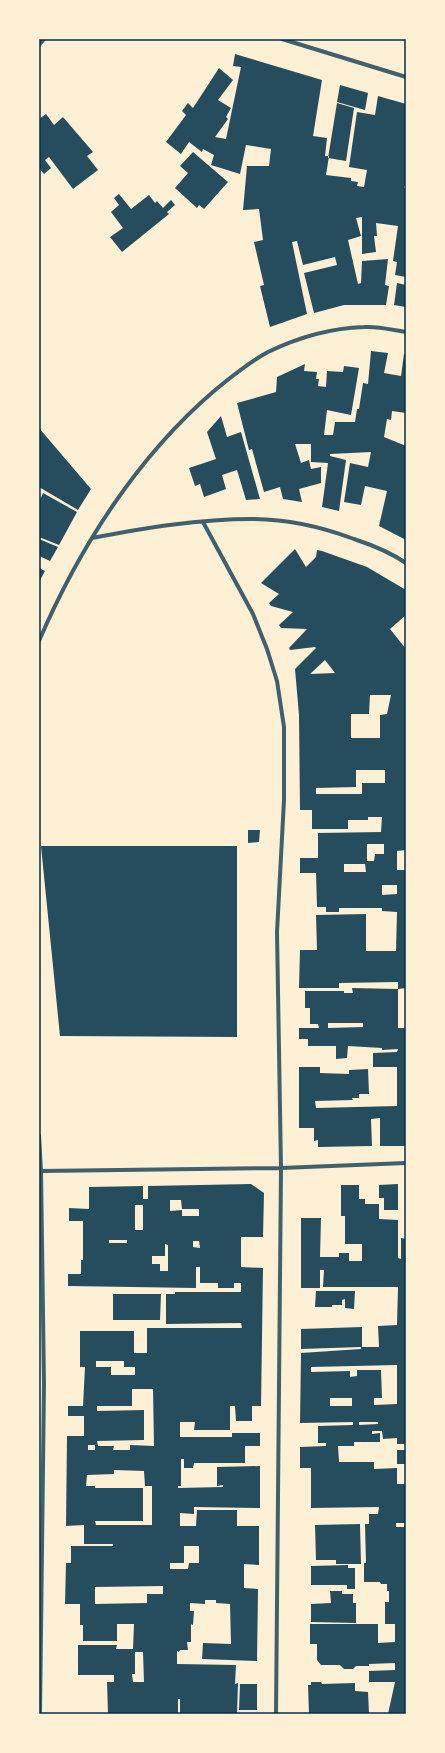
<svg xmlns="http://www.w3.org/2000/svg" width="445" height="1753" viewBox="0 0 445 1753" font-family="Poppins,sans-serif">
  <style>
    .building { fill: #264d5e; fill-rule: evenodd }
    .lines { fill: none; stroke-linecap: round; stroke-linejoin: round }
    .minor { stroke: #3f606c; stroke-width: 4 }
    .neatline { fill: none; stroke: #003049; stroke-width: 1.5 }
  </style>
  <rect width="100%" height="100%" fill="#fdf0d5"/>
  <path class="building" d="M235,54L322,80L313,136L327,138L325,156H329L326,175L351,178V181L358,182L357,186L364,187L367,170L349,167L357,112L375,115L378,96L406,104V186H404V188H406V277L395,275L397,262L393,261L398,226L376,223L377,236H374L376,252L362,254V217L356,218L361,236L348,240L358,284L361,283L362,261L388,259L385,285L389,286L386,305H344L314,313L304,273L337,265L335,257L303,265L297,241L292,242L307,314L270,327L260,286L264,285L254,242L263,240L259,209L243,210L247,166H269L271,149L246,145L240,174L211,165L214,155L203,149L202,152L189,142L181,154L166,142L186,115L182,111L188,103L193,108L219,68L233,80L218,100L231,108L226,117L228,119L215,137L226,139L241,67L233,66Z
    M340,85L368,93L365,110L337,102Z
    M337,103L354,108L346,161L328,158Z
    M46,114L54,125L63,117L93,152L87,156L98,170L73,189L49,157L45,160L51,168L44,174L39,168V119Z
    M193,152L228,182L204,209L199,205L197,208L175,188L188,173L180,166Z
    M119,194L131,209L149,195L155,203L157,201L163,208L171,200L175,205L167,212L169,214L122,252L110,237L123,228L111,212L119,205L114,198Z
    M397,283L406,285V307L394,305Z
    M371,351L388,353L384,373L401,376L404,354H406V413L392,411L391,420L387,419L384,437L406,446V540L379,526L387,491L365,486L361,505L344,502L350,463L368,467L371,452L330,454V456L346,460L339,511L322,507L328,463L311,462V444H295L301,463L309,460L311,469L321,467V483L299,489L302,502L283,499L280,487L264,492L252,449L249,450L237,403L276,392L277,377L305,364L304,371L317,372L316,379H319L318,386L326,387L327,371L343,372L344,366L359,368L351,415L327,410L324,435H333L335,422H355L357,409H359L363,383L368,384Z
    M221,416L227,437L241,432L260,499L246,500L237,470L222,475L226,489L204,497L200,484L195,486L189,468L216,459L207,432Z
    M39,428L91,489L78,510L39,487Z
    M43,493L77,512L59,545L39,537V502Z
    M39,539L58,547L50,561L39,556Z
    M295,549L306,567L316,557L317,550L322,551L367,567L406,590V615L390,629L406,649V850L397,851V870H406V988L398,989V982L339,983V988H299L300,950H317L316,915L366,914V951H396L397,912L382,911V908H339V912H326V907H317L316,873H300V858H318V833L381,832L382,817H368V820H348V829H312V810H300L299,715L295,669L316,648L315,647L290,650L289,648L307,629L281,628L279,625L293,612L271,606L269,603L279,594L261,583ZM325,660L335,673L310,674ZM370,695H391L387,714L380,715V738H351V714H369ZM356,770H385V783H362V794H316V788L356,787ZM367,844H384V854H375L374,861H367ZM344,864H365L366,872H344ZM382,885H397V894L382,895Z
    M39,568L45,571L39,582Z
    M248,830H260L259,842L248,843Z
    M41,846H237V1037L60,1036Z
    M352,988L398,989V1028H406V1146H380V1118L371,1119L372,1146L318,1147V1140L314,1141V1128H299V1067H320V1073L349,1074V1070L368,1069L369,1094H359V1098H352L353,1100L315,1101L316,1108L397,1106V1067H373V1053L397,1052L398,1049L382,1050V1048L348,1046L347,1058L336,1059V1046H308V1039H299V1028H319L318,1024H310V1008H305V991H344V993H353ZM328,1023H363V1027L328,1028Z
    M251,1184L264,1193L263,1237H241V1267L263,1268L261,1406H252V1421H236L235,1406H230V1430H194L195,1422H180V1437H232V1433H260V1446H245V1463H194L193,1468H184V1459H181V1486H178V1488L223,1487V1485L217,1486V1467L260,1466V1508L194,1507V1514L180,1513V1526H196L197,1510H237V1526H259V1565L244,1564V1588L258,1589L257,1661L202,1659L203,1643L231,1644L230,1604L216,1603V1600H205V1604L190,1603V1611H194L193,1625L191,1624V1642H187L188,1650H180L179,1652L177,1651V1664L236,1665L235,1684L238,1683L237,1714L180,1713V1699H178V1714H108L107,1682H114V1675H78V1645H117L116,1649H133L134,1624H117V1641H83V1625H80V1604H65L66,1563H71V1546H113V1544H84V1525L66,1526L67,1436H84V1416H68V1406H83L85,1367H80V1331H134V1353H147V1328H242L241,1323L166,1324V1294H175V1292H241V1283H234V1288H218V1283H200V1267H196V1288L68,1286V1274H81V1260H83V1221H69V1208L89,1209V1187L143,1186V1199H148V1186ZM170,1200H181L182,1209H199V1216H182V1210L170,1211ZM135,1205H143V1230H135ZM109,1240H127V1243H109ZM193,1241H199L200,1248L193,1247ZM165,1244L168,1245V1271H160V1264H152V1256H165ZM96,1361H124V1367H135V1375H111V1367H96ZM132,1389H153L154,1446L130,1445V1450H113L114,1446H98L97,1441L144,1440V1410L97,1411V1406H132ZM88,1445H95V1450H88ZM114,1470L144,1471L145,1486H152V1525H96L95,1521H143V1488H95V1486H86L87,1475L114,1474ZM184,1546H199V1563H189L188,1569H170V1563H184ZM163,1586V1594H147V1603L95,1604V1587ZM135,1652H143L144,1682H133L132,1674H135Z
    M398,1184V1210H384V1198H379V1185Z
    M341,1185H359V1199H365V1204H379V1219L398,1220V1258L401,1259V1238L406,1239V1444H397V1438L383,1439L382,1431H372V1434L380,1433V1442H354V1446H338L339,1462H374V1469L397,1468V1484H406V1708L405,1714H388L395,1682H369V1671L395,1670V1663L369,1664V1666H356L353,1669H344L340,1665H321L317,1660V1644H310V1624H378V1643L395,1642V1624H385V1602H389V1591H387V1584H381L380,1582H364V1563H366L365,1524H369V1514H378L379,1507L311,1508V1468H300V1447L326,1446V1443H318V1426L353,1425V1422L300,1423L301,1353L361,1349V1347L301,1349V1329L362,1327V1347H379L378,1326L397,1325L398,1287H323L324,1270H320V1288H301V1218H321L320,1257H339V1253H349V1261H362V1244H345V1216H341ZM397,1365V1404L374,1405V1398H382L381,1370H357V1376L350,1377V1371L311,1372V1367ZM330,1398H352V1406H330ZM359,1422H378V1424L359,1425ZM396,1523H405L404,1527H396Z
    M316,1291H355L354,1309L345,1308V1299L342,1300V1305H332V1307H315Z
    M113,1294H161L160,1320H113Z
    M397,1450H406V1464H397Z
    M360,1524L361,1564H336V1560H316L315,1525Z
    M348,1565V1568H355V1589H347V1585H311V1566Z
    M330,1591H342V1594H353V1603H356V1623L311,1622V1604L331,1603Z
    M311,1682H321L322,1684L355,1683V1691L368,1692L369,1714H309L308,1685H311Z
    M240,1684H257V1710H239Z"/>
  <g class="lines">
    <path class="minor" d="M282,39L406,77
      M39,45L44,39
      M203,522L253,614L267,649L277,681L284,727V800L277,932L281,1168L276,1714
      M92,538C145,528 198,519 252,519C286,519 322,527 354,539C372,545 390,552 406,563
      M39,641C79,548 137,457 214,391C231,377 249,362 268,352C297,338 332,328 364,327C378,326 393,330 406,332
      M39,1135L41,1171L44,1384L40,1714
      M41,1171L281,1168L406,1163"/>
  </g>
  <rect width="445" height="1753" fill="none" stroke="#fdf0d5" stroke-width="80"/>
  <rect x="40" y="40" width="365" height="1673" class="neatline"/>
</svg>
